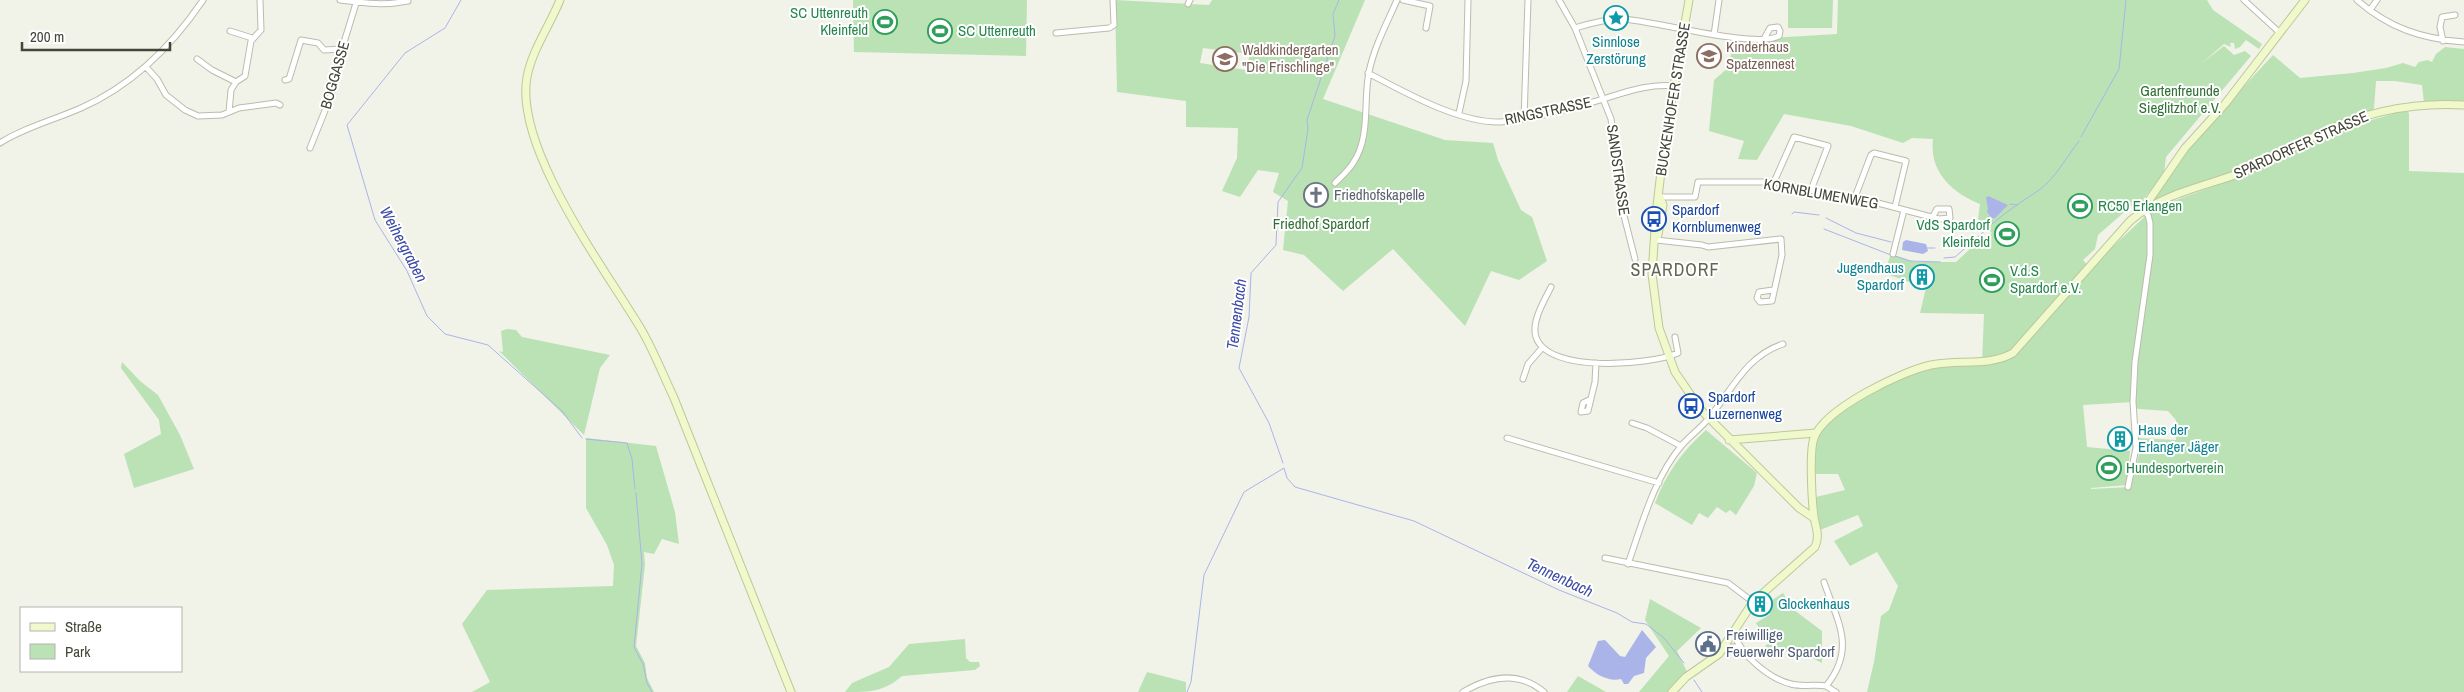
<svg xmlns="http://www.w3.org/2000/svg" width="2464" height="692" viewBox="0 0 2464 692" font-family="'Archivo Narrow',sans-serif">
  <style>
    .green { fill: #bae2b5; fill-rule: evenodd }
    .water { fill: #abb4e8 }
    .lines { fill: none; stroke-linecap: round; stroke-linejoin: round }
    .stream { stroke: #abb4e8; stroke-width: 1 }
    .street-casing { stroke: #bbbcab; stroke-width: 7 }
    .secondary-casing { stroke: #bfc798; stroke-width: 9 }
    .street { stroke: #fff; stroke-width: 5 }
    .secondary { stroke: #f0f9cb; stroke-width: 7 }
    .labels { text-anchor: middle; stroke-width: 4; stroke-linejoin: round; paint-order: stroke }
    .leisure-label { font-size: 15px; fill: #27864d; stroke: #fff; text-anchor: start }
    .culture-label { font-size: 15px; fill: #0d838f; stroke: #fff; text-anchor: start }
    .education-label { font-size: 15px; fill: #785e54; stroke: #fff; text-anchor: start }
    .street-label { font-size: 15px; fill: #444437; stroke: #fff }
    .park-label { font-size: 15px; fill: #317035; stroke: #fff }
    .worship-label { font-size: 15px; fill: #5b616d; stroke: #fff; text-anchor: start }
    .transit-label { font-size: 15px; fill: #164399; stroke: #fff; text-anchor: start }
    .service-label { font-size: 15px; fill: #4e5e75; stroke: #fff; text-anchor: start }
    .water-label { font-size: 16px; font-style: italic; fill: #3c4ba5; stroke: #fff }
    .quarter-label { font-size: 18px; letter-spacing: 1px; fill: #656650; stroke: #fff }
  </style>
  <rect width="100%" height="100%" fill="#f1f2e8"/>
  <path class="green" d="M1027,0L1026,56L854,52L853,0Z
    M1115,0L1209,5L1212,0H1365L1323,99L1445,140L1493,143L1498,160L1521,210L1532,217L1547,261L1519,280L1491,271L1465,326L1393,249L1343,291L1304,255L1283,250L1288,201L1273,192L1279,173L1258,170L1240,197L1222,191L1237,158L1238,128L1186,127V101L1117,92ZM1203,48L1250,54L1246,70L1200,63Z
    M1788,0H1833L1832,28H1788Z
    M1838,0H2207L2213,10L2262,44L2259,49L2246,40L2240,47L2235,49L2234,43H2230L2231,47L2224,44L2202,63L2224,46L2234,55L2245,51L2251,56L2166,157L2164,173L2142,201H2137L2098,235L2095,249L2083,260L2090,268L2154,208L2272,165L2310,144L2348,127L2406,110L2409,113V171L2464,173V692H1867L1874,662L1881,616L1889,610L1898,586L1877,552L1850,566L1834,541L1863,526L1858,515L1820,530L1816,497L1845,490L1838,474H1816C1815,462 1811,443 1817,432C1828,412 1903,375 1925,369C1943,364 1963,364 1982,363L1984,314L1920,313L1926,288L1884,273L1891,254L1915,262H1956L1983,237L1986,239L1992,233L1978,219L1980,204C1952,193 1929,172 1933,139L1912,138L1903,143L1851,126L1784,114L1757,160L1738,159L1744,141L1709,131L1714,80L1729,67L1733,40L1837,34ZM2133,402L2135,408L2139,409L2168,411L2176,420V440L2138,438L2139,454L2131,487L2091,489L2090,477L2091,488L2127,485L2130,451L2087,447L2083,405Z
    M2445,47L2464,49V103H2424L2422,85L2395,81H2376L2374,108L2372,111L2243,170L2152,200L2187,148L2273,55L2300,78L2353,73L2386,68L2403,63L2415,67L2419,62L2428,60L2432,62L2436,54Z
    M507,329L516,330L522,337L610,355L600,368L584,435L499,351L503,352L501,331Z
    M122,362L140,381L158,395L180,435L194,469L134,488L124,454L161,434L159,420L121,368Z
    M1706,430L1757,473L1754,486L1736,515L1730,510L1726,513L1717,507L1708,518L1699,513L1692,525L1655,503C1668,471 1681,453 1706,430Z
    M586,438L656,446L675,512L679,544L662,539L654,554L644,552L645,565L636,646L645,663L647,678L654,692H472L490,682L462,624L487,590L613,586L614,565L607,545L586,508Z
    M1783,593L1794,610L1822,631V663L1808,656V658L1798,659L1782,649L1778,653L1774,649L1771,652L1765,646L1769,643L1768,637L1772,630L1762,633L1756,623L1769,615L1771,604L1769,602Z
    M1650,599L1701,628L1677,651L1690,678L1678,692H1639L1669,656L1645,620Z
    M965,639L966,658L970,662H979L980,666L975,670L902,676C884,692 869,692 845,692L852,683L889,667L909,644Z
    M1147,672L1186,682V692H1138Z
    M1578,676L1606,692H1567Z"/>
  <path class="water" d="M1988,196L2008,205L1995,218H1992L1987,212L1988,209L1986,198Z
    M1906,240L1926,244L1928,251L1923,254L1902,250L1903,242Z
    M1642,630L1656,647L1646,658L1644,673L1634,676L1628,684H1624L1621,679C1609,682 1596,675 1588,666L1598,641L1605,640L1620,656L1625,657Z"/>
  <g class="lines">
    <path class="stream" d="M461,0L445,28L405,53L347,125L375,220L407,271L427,316L445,334L488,345L562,411L582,438
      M2081,137L2119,69L2126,0
      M2010,204L2017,205
      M1792,214L1794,212L1819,215
      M1826,218L1856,233L1891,242
      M1983,224L1989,216
      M1992,224C2007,211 2023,201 2039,190C2055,179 2067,156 2079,141
      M1824,229L1891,255
      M1927,248H1935
      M1895,256L1910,261L1940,262
      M1944,258L1955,257L1988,228
      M586,439L627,443L632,459L635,489
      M1283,463L1269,423L1239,368L1249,317L1251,273L1276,245L1278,202L1302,168L1308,129L1307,120L1335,36L1333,14L1339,0
      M636,493L642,564L634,647L643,664L647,683L652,692
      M1694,680L1702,692
      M1187,692L1191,682L1204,575L1244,492L1284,468L1287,478L1295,487L1414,521L1559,590L1617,613L1632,622L1646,624L1664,638L1684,663"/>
    <defs>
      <path id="street" d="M340,0C364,3 383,6 408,1
        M1403,0L1430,6L1426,28
        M1559,0L1575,28L1611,119L1622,208L1635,259
        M2244,0L2280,33
        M2357,0C2389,28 2422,39 2464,42
        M1188,4L1190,0
        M2370,10L2377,0
        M1575,28C1591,23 1606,19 1623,19C1655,21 1756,49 1779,36L1780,31L1778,27L1770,28L1764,39
        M230,31L252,38
        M1056,33L1109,28L1114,25L1113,0
        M1714,35L1719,0
        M2443,41L2440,27L2442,17L2455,15
        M197,59L212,70L236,82
        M146,67L157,79L166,95L185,110L198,116L222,115L239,108L276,103L280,105
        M1368,73C1404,92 1459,123 1500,122C1531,120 1563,110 1593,102C1621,94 1646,83 1675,86
        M285,80L289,79L301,40L318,43L324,50L342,49
        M229,112L231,90L236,82L245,76L251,41L261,30L260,0
        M1459,113L1466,81L1468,0
        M1524,119L1528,0
        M0,143C25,127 54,120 81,108C133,85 172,46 203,0
        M310,148L332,93L342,49L357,0
        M1774,182L1794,137L1828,146L1811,190
        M1335,183C1341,177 1349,170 1353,163C1371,137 1363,101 1369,72C1374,47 1387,23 1397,0
        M1660,197H1695L1698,182H1774L1831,195L1855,197L1939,219L1950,218L1949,209H1937L1933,216
        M1855,197L1871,155L1874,153L1906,161L1895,207
        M1656,240L1702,245L1708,247L1781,239L1782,255L1772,301L1760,302L1757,298L1759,292L1773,290
        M1893,254L1904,210
        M1551,287C1544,301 1531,322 1536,337C1548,374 1651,365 1678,353L1675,337
        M1523,379L1528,364L1542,348
        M1589,400L1583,403L1581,412L1588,411L1595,382L1596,363
        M1632,423L1647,428L1681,446
        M1507,438L1659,483
        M2128,487L2136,448L2133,402L2135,362L2150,255V223L2148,215L2143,210
        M1605,558L1728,583L1753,602
        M1628,564C1642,524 1654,478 1682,445C1690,436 1701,428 1709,418C1732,390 1746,356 1783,344
        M1824,582C1837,621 1857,648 1826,686
        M1734,633C1740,655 1770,679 1791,684C1802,687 1818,684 1826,686C1830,688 1833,691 1836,692
        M1725,647H1740
        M1463,692C1490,676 1519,671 1544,692"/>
      <path id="secondary" d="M560,0C550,25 532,50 527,77C514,148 605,269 641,329C654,351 663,375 674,398L791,692
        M1689,0L1665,138L1656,214L1652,274L1659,328L1675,372L1701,410L1799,508L1814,518
        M2143,209L2185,148L2225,104L2305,0
        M1658,235L1663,205L1660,197
        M1729,440L1816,433
        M1672,692L1686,677L1719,654L1753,602L1815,547C1820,536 1816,528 1814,517C1812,502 1809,451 1814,438C1824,409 1902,371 1931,365C1958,359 1989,367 2013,353L2130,221C2163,192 2209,186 2248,170C2275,160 2298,144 2323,132C2368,111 2415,102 2464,105"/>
    </defs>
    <use href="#street" class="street-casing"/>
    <use href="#secondary" class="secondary-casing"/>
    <use href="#street" class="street"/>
    <use href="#secondary" class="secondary"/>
  </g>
  <defs>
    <symbol id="sight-ring" viewBox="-11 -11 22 22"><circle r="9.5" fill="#fff" stroke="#0f9aa8" stroke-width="1.5"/><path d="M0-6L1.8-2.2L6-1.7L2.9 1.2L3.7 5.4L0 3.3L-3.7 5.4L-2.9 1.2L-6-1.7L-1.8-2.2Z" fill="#0f9aa8"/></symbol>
    <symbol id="stadium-ring" viewBox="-11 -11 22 22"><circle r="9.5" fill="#fff" stroke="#2e9e5b" stroke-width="1.5"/><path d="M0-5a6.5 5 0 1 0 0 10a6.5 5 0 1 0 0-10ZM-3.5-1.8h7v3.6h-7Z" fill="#2e9e5b"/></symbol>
    <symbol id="school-ring" viewBox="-11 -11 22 22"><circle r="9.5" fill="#fff" stroke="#8d6e63" stroke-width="1.5"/><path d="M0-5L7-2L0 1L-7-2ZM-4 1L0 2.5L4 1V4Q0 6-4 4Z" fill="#8d6e63"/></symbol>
    <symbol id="church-ring" viewBox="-11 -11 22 22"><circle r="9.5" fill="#fff" stroke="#6b7280" stroke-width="1.5"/><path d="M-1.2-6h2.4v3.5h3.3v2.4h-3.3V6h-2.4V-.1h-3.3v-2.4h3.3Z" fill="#6b7280"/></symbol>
    <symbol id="bus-ring" viewBox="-11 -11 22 22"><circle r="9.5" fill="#fff" stroke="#1a4fb4" stroke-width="1.5"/><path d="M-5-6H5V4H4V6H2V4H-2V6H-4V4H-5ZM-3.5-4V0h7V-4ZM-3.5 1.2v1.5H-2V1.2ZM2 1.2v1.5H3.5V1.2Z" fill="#1a4fb4"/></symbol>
    <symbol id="building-ring" viewBox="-11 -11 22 22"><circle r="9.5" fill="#fff" stroke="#0f9aa8" stroke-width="1.5"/><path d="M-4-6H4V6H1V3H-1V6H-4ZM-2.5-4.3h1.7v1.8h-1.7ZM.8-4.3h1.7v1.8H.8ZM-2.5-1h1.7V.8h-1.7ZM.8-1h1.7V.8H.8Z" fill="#0f9aa8"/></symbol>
    <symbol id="civic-ring" viewBox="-11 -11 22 22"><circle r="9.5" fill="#fff" stroke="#5c6f8a" stroke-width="1.5"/><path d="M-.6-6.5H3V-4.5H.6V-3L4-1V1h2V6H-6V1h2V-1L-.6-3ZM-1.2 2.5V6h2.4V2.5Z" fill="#5c6f8a"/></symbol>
  </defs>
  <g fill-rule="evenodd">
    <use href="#sight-ring" x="1602" y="4" width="28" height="28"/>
    <use href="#stadium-ring" x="871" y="8" width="28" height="28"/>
    <use href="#stadium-ring" x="926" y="17" width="28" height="28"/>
    <use href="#school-ring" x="1695" y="42" width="28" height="28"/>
    <use href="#school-ring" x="1211" y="45" width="28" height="28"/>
    <use href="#church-ring" x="1302" y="181" width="28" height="28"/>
    <use href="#stadium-ring" x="2066" y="192" width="28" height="28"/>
    <use href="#bus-ring" x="1640" y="205" width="28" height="28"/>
    <use href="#stadium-ring" x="1993" y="220" width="28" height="28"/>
    <use href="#building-ring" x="1908" y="263" width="28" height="28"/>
    <use href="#stadium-ring" x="1978" y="266" width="28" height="28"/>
    <use href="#bus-ring" x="1677" y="392" width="28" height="28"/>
    <use href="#building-ring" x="2106" y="425" width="28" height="28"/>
    <use href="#stadium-ring" x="2095" y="454" width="28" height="28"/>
    <use href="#building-ring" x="1746" y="590" width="28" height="28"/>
    <use href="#civic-ring" x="1694" y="630" width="28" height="28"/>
  </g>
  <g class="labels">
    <g class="leisure-label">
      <text x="868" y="18" text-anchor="end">SC Uttenreuth<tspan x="868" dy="17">Kleinfeld</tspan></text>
      <text x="958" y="36">SC Uttenreuth</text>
      <text x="2098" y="211">RC50 Erlangen</text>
      <text x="1990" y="230" text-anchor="end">VdS Spardorf<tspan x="1990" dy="17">Kleinfeld</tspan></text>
      <text x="2010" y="276">V.d.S<tspan x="2010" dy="17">Spardorf e.V.</tspan></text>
      <text x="2126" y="473">Hundesportverein</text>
    </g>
    <g class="culture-label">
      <text x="1616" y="47" text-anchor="middle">Sinnlose<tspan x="1616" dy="17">Zerstörung</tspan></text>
      <text x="1904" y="273" text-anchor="end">Jugendhaus<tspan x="1904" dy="17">Spardorf</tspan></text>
      <text x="2138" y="435">Haus der<tspan x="2138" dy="17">Erlanger Jäger</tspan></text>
      <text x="1778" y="609">Glockenhaus</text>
    </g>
    <g class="education-label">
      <text x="1726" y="52">Kinderhaus<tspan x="1726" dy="17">Spatzennest</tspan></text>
      <text x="1242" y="55">Waldkindergarten<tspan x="1242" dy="17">"Die Frischlinge"</tspan></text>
    </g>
    <g class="street-label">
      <text transform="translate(335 75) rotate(-74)" y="5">BOGGASSE</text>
      <text transform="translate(1673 99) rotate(-81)" y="5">BUCKENHOFER STRASSE</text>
      <text transform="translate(1548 111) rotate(-12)" y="5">RINGSTRASSE</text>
      <text transform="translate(2301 145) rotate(-24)" y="5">SPARDORFER STRASSE</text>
      <text transform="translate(1618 170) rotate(82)" y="5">SANDSTRASSE</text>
      <text transform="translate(1821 194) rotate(10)" y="5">KORNBLUMENWEG</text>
    </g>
    <g class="park-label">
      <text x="2180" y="96">Gartenfreunde<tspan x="2180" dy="17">Sieglitzhof e.V.</tspan></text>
      <text x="1321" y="229">Friedhof Spardorf</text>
    </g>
    <g class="worship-label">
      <text x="1334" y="200">Friedhofskapelle</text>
    </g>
    <g class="transit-label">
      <text x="1672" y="215">Spardorf<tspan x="1672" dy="17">Kornblumenweg</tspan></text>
      <text x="1708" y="402">Spardorf<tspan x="1708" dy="17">Luzernenweg</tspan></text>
    </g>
    <g class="service-label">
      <text x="1726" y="640">Freiwillige<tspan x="1726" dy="17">Feuerwehr Spardorf</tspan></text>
    </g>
    <g class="water-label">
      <text transform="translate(404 244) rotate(62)" y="6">Weihergraben</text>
      <text transform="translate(1236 314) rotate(-83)" y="6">Tennenbach</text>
      <text transform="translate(1560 577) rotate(25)" y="6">Tennenbach</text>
    </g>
    <g class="quarter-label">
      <text x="1675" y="276">SPARDORF</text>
    </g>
  </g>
  <rect x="20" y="607" width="162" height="65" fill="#ffffff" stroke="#b4b4af"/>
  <rect x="30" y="623" width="25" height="8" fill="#f0f9cb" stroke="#b4b4af"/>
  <text x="65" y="632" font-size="15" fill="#444437">Straße</text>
  <rect x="30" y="644" width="25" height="15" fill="#bae2b5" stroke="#b4b4af"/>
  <text x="65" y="657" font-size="15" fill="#444437">Park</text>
  <path d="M22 42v8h148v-8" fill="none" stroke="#444437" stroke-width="2.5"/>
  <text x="30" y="42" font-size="15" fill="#444437" stroke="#ffffff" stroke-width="4" paint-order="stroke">200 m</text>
</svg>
